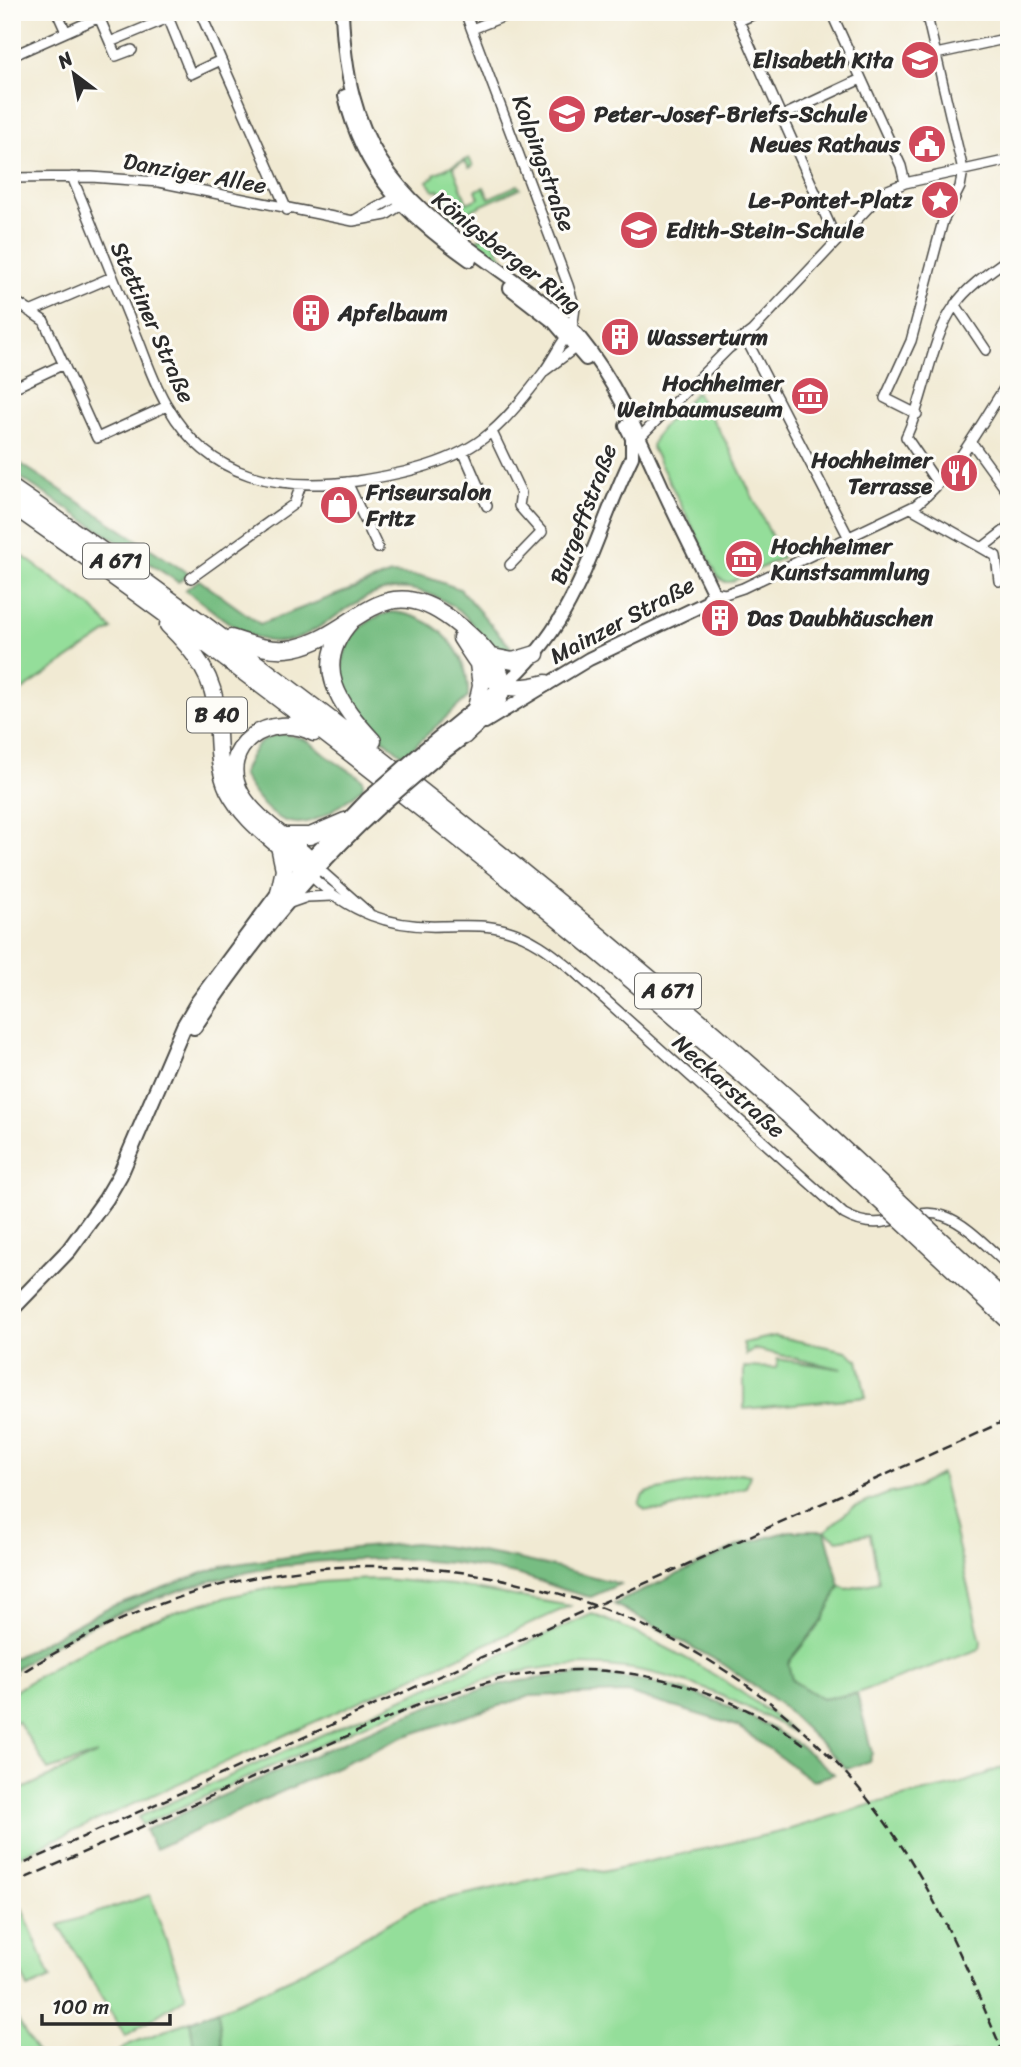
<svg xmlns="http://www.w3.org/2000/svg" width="1021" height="2067" viewBox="0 0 1021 2067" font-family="Sriracha,sans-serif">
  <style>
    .green { fill: #94de9a; stroke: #608462; stroke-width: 2 }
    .forest { fill: #77bd82; stroke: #517456; stroke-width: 2 }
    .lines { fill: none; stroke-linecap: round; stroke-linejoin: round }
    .minor-casing { stroke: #494844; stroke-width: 12 }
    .secondary-casing { stroke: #494844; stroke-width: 16 }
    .primary-casing { stroke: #494844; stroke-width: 18 }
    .motorway-casing { stroke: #494844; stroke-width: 19 }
    .minor { stroke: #fff; stroke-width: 9 }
    .secondary { stroke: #fff; stroke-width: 12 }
    .primary { stroke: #fff; stroke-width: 14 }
    .motorway { stroke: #fff; stroke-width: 16 }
    .rail { stroke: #2b2b2b; stroke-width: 2.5; stroke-dasharray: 10 5; stroke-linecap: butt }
    .primary-bridge-casing { stroke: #494844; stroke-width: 18; stroke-linecap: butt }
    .motorway-bridge-casing { stroke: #494844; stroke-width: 19; stroke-linecap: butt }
    .primary-bridge { stroke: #fff; stroke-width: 14 }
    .motorway-bridge { stroke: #fff; stroke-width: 16 }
    .labels { text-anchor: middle; stroke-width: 6; stroke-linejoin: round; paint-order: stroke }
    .shield { fill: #fdfcf7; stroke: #6a6a68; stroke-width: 2 }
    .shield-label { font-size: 21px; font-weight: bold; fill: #2b2b2b }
    .poi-label { font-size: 23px; font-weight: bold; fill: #2b2b2b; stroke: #fdfcf7; text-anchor: start }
    .street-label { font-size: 23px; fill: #2b2b2b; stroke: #fdfcf7 }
  </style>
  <rect width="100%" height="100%" fill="#fdfcf7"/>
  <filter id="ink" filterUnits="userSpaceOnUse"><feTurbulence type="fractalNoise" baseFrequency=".0143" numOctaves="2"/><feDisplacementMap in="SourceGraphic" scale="14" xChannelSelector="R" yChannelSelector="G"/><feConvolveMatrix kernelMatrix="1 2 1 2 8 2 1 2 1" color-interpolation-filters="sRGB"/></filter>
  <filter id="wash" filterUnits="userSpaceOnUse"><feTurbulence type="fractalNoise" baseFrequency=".00686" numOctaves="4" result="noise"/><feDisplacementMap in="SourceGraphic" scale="28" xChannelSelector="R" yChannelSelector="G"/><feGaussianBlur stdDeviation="1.57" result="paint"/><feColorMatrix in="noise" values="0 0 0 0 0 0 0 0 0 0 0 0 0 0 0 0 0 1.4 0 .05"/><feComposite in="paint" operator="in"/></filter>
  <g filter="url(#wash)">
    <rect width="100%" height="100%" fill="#f1ead3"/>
    <path class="green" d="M469,158L473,166L469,168L465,161L453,166L467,203L479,198L476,190L484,187L489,198L518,185L520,188L460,215L461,221L447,225L440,220L461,210L460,206L453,209L444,202L439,190L434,191L427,181L434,176V174Z
      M466,230L472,242L490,234L508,268L457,233Z
      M696,392L726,442L782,558L731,582H725L718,577L652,448C652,432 685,405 696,392Z
      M12,548L90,606L112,629L12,697Z
      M775,1336L846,1351L858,1360L866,1397L744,1409V1367L777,1368V1359L842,1369L754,1349L746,1355L743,1343Z
      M740,1473L750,1475L746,1487L662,1511L645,1510L639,1504L643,1495L649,1492Z
      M941,1474L981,1642L980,1649L857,1693L822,1699L791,1680L788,1663L822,1621L840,1586L847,1589L879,1582L870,1534L837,1540L825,1531L852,1508L887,1494L915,1488Z
      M382,1579L452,1585L570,1606L12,1859V1794L97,1754L48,1770L18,1721L12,1723V1693C128,1615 243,1581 382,1579Z
      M592,1614C664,1642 736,1683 795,1733C619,1630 518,1656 341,1735C275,1765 208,1795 142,1825L138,1817Z
      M1009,1765V2055H114L130,2044L229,2006L291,1978L422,1904L584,1868L602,1872L784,1831L876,1803L960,1784Z
      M150,1895L186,1997L125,2036L59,1925Z
      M22,1908L51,1978L28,1988L12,1951V1912Z
      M13,2012L38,2055H12Z"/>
    <path class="forest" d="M12,458L189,574L178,582L12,472Z
      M391,574L426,577L460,589L515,652C489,657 478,627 462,613C447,601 428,592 409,589C350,581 315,659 257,638C232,629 207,605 185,590L199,580L260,624Z
      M392,612C437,616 470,651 468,697L404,756C383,739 359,722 347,696C331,659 354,619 392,612Z
      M285,734C318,741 311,746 334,761C344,768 353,771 363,780V788C308,832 282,842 242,775C251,752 258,735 285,734Z
      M790,1531H825L840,1586L822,1621L788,1663L792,1680L822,1699L857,1694L872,1753L869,1761L847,1769L780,1704L723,1664L614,1604L740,1545Z
      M415,1543C485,1550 552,1565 620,1584L591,1597C565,1592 541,1580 515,1574C384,1545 252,1558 129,1609C88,1625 47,1645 12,1672V1659L107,1608L222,1566L354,1548Z
      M584,1674C678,1679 765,1711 834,1774L813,1781L737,1726L627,1693L530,1696L405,1736L155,1849L145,1830C203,1804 262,1778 321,1752C411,1712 483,1678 584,1674Z
      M218,2010L223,2055H195L190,2021Z"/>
  </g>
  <g filter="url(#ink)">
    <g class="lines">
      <defs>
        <path id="minor" d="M57,12L66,32
          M166,12L191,74L221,60
          M200,12L287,210
          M735,12L836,239
          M831,12L901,166L905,183
          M99,17L116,56L132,50
          M739,21L759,12
          M472,29L515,12
          M110,42L168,18
          M936,54L1009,38
          M12,56L111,12
          M782,116L861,79
          M72,177C94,229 114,281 136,334C146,358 154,385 168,407C210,480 280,491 357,481C402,474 455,463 490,433C510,416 528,393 543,373C554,358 560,343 572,329L575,308L568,285L465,12
          M12,178L91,177L159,182L353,221L386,215L407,201
          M353,221L398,196
          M12,299L44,321L97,438L167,406
          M955,304L986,350
          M30,312L112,277
          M745,337L849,538
          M546,370L579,345
          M13,388L64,364
          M917,414L885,398L911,341L943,221L960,187L963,170L926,12
          M492,432L521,493L519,506L542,532L510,565
          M637,440L728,349L752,331L883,192L905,183L1009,160
          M972,443L1009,494
          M463,451L487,506
          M347,482L378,548
          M938,484L906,437C925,398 931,337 955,305C968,286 991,271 1009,258
          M911,508L982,548L1009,527
          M982,548L996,556L999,581
          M191,578L294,504L301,485
          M713,592L725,594L743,588L916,505C958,471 980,424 1009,381
          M318,868L369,913
          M311,876C349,912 389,928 442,926C463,926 485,924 506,930C531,937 550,951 570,968L844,1214C886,1238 909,1204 944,1216C968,1224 990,1250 1009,1266
          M290,903L307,897L333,896"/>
        <path id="secondary" d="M342,12C347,142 389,192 491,264C523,287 555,308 580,338C616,382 639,436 662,487C678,522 696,557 713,592L706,603L589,659L485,722
          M345,96C363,174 406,215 470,260
          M510,288L554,322L586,359
          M502,687C580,621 590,544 632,457V438L626,426"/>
        <path id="primary" d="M425,750L502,687
          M435,758L464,736
          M194,1027C246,948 307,872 377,808
          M12,1309L69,1250L106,1199L120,1175L184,1026L198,1002L279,893L368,800"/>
        <path id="motorway" d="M12,488C287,676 546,884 795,1104
          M12,505C282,693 540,896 787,1114
          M351,621C310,666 340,705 373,741
          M168,625C194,650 215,678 217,716C219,741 217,766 228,790C244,822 277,842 302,867
          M231,638C252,645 272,652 294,648C358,634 381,566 452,620C469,633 490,652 499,671C512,699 481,719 464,736
          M461,638C487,678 496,697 546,683
          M488,656L513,661L536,654
          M476,708L481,686L478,664
          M286,836H310L345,821
          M307,857C287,837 255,819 241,794C215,746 271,710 314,733
          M279,893L284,869L279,846"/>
      </defs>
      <use href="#minor" class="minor-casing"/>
      <use href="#secondary" class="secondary-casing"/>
      <use href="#primary" class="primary-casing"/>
      <use href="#motorway" class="motorway-casing"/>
      <use href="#minor" class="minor"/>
      <use href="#secondary" class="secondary"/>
      <use href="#primary" class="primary"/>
      <use href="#motorway" class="motorway"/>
      <path class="rail" d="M12,1679C72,1640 134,1610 203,1590C443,1520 716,1607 870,1802C931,1879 966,1966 1004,2055
        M12,1869L1009,1419
        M12,1884L413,1707C450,1694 487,1680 526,1674C624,1659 726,1687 805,1745"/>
      <defs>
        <path id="primary-bridge" d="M368,800L425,750
          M377,808L435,758"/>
        <path id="motorway-bridge" d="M795,1104L1009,1304
          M787,1114L1009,1321"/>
      </defs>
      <use href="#primary-bridge" class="primary-bridge-casing"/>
      <use href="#motorway-bridge" class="motorway-bridge-casing"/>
      <use href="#primary-bridge" class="primary-bridge"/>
      <use href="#motorway-bridge" class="motorway-bridge"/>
    </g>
  </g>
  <defs>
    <symbol id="school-disc" viewBox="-11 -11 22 22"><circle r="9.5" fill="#d1495b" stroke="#fdfcf7"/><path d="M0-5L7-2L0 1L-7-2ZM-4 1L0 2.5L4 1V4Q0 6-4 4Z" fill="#fff"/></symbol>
    <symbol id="civic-disc" viewBox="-11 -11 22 22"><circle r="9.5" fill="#d1495b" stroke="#fdfcf7"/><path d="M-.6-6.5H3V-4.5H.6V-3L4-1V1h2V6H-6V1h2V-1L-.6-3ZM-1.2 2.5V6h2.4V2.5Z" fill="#fff"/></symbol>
    <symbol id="sight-disc" viewBox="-11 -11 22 22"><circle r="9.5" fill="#d1495b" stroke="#fdfcf7"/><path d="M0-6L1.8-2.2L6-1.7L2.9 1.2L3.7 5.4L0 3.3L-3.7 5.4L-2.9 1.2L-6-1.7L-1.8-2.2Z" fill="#fff"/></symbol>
    <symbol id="building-disc" viewBox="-11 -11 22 22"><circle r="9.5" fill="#d1495b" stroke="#fdfcf7"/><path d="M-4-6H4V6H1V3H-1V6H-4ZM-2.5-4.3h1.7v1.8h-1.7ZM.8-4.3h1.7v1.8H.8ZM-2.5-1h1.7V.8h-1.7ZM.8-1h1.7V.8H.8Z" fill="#fff"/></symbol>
    <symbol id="museum-disc" viewBox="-11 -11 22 22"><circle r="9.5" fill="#d1495b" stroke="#fdfcf7"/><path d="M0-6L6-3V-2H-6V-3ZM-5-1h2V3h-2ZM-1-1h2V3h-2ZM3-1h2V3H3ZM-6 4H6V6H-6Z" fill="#fff"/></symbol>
    <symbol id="restaurant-disc" viewBox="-11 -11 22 22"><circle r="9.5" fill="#d1495b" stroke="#fdfcf7"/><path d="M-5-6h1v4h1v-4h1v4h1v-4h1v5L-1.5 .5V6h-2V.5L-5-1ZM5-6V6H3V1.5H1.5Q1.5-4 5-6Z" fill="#fff"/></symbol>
    <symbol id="shop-disc" viewBox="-11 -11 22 22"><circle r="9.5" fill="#d1495b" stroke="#fdfcf7"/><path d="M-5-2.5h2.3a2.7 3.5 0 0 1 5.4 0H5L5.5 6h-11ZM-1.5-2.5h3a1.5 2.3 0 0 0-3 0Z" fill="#fff"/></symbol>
  </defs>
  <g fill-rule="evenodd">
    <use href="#school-disc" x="898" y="38" width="44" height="44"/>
    <use href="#school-disc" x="545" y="92" width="44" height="44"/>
    <use href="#civic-disc" x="905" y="122" width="44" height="44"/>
    <use href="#sight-disc" x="918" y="178" width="44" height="44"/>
    <use href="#school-disc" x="617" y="208" width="44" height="44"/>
    <use href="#building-disc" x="289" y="291" width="44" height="44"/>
    <use href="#building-disc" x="598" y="315" width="44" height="44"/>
    <use href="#museum-disc" x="788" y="374" width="44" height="44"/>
    <use href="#restaurant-disc" x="937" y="451" width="44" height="44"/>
    <use href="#shop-disc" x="317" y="483" width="44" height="44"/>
    <use href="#museum-disc" x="722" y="537" width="44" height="44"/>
    <use href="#building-disc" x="698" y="596" width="44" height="44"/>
  </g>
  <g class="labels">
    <g class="shield">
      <rect x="83" y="543.5" width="66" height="35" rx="5"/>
      <rect x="187" y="697.5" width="60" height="35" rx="5"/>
      <rect x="635" y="973.5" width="66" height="35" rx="5"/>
    </g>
    <g class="shield-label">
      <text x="116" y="568">A 671</text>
      <text x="217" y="722">B 40</text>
      <text x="668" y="998">A 671</text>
    </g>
    <g class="poi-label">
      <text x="893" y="68" text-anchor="end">Elisabeth Kita</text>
      <text x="594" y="122">Peter-Josef-Briefs-Schule</text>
      <text x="900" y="152" text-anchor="end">Neues Rathaus</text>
      <text x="913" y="208" text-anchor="end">Le-Pontet-Platz</text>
      <text x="666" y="238">Edith-Stein-Schule</text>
      <text x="338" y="321">Apfelbaum</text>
      <text x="647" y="345">Wasserturm</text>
      <text x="783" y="391" text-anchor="end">Hochheimer<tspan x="783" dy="26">Weinbaumuseum</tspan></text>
      <text x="932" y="468" text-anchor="end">Hochheimer<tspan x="932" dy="26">Terrasse</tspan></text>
      <text x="366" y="500">Friseursalon<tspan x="366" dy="26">Fritz</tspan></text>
      <text x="771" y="554">Hochheimer<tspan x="771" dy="26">Kunstsammlung</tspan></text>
      <text x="747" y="626">Das Daubhäuschen</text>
    </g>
    <g class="street-label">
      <text transform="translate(544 163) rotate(70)" y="8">Kolpingstraße</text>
      <text transform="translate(195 173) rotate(10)" y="8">Danziger Allee</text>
      <text transform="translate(507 252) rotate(38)" y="8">Königsberger Ring</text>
      <text transform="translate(153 322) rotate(66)" y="8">Stettiner Straße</text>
      <text transform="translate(583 514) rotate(-69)" y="8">Burgeffstraße</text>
      <text transform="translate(622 620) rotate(-28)" y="8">Mainzer Straße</text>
      <text transform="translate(729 1086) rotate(42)" y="8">Neckarstraße</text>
    </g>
  </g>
  <rect width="1021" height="2067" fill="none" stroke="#fdfcf7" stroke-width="42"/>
  <g transform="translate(74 74) rotate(328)" stroke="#fdfcf7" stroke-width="5" paint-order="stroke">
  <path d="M0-5L12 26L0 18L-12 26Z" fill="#2b2b2b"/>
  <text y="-10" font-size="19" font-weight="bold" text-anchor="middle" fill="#2b2b2b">N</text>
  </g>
  <path d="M42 2014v10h128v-10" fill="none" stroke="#2b2b2b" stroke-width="3.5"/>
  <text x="52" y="2014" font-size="21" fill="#2b2b2b" stroke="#fdfcf7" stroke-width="5" paint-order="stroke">100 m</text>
</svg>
